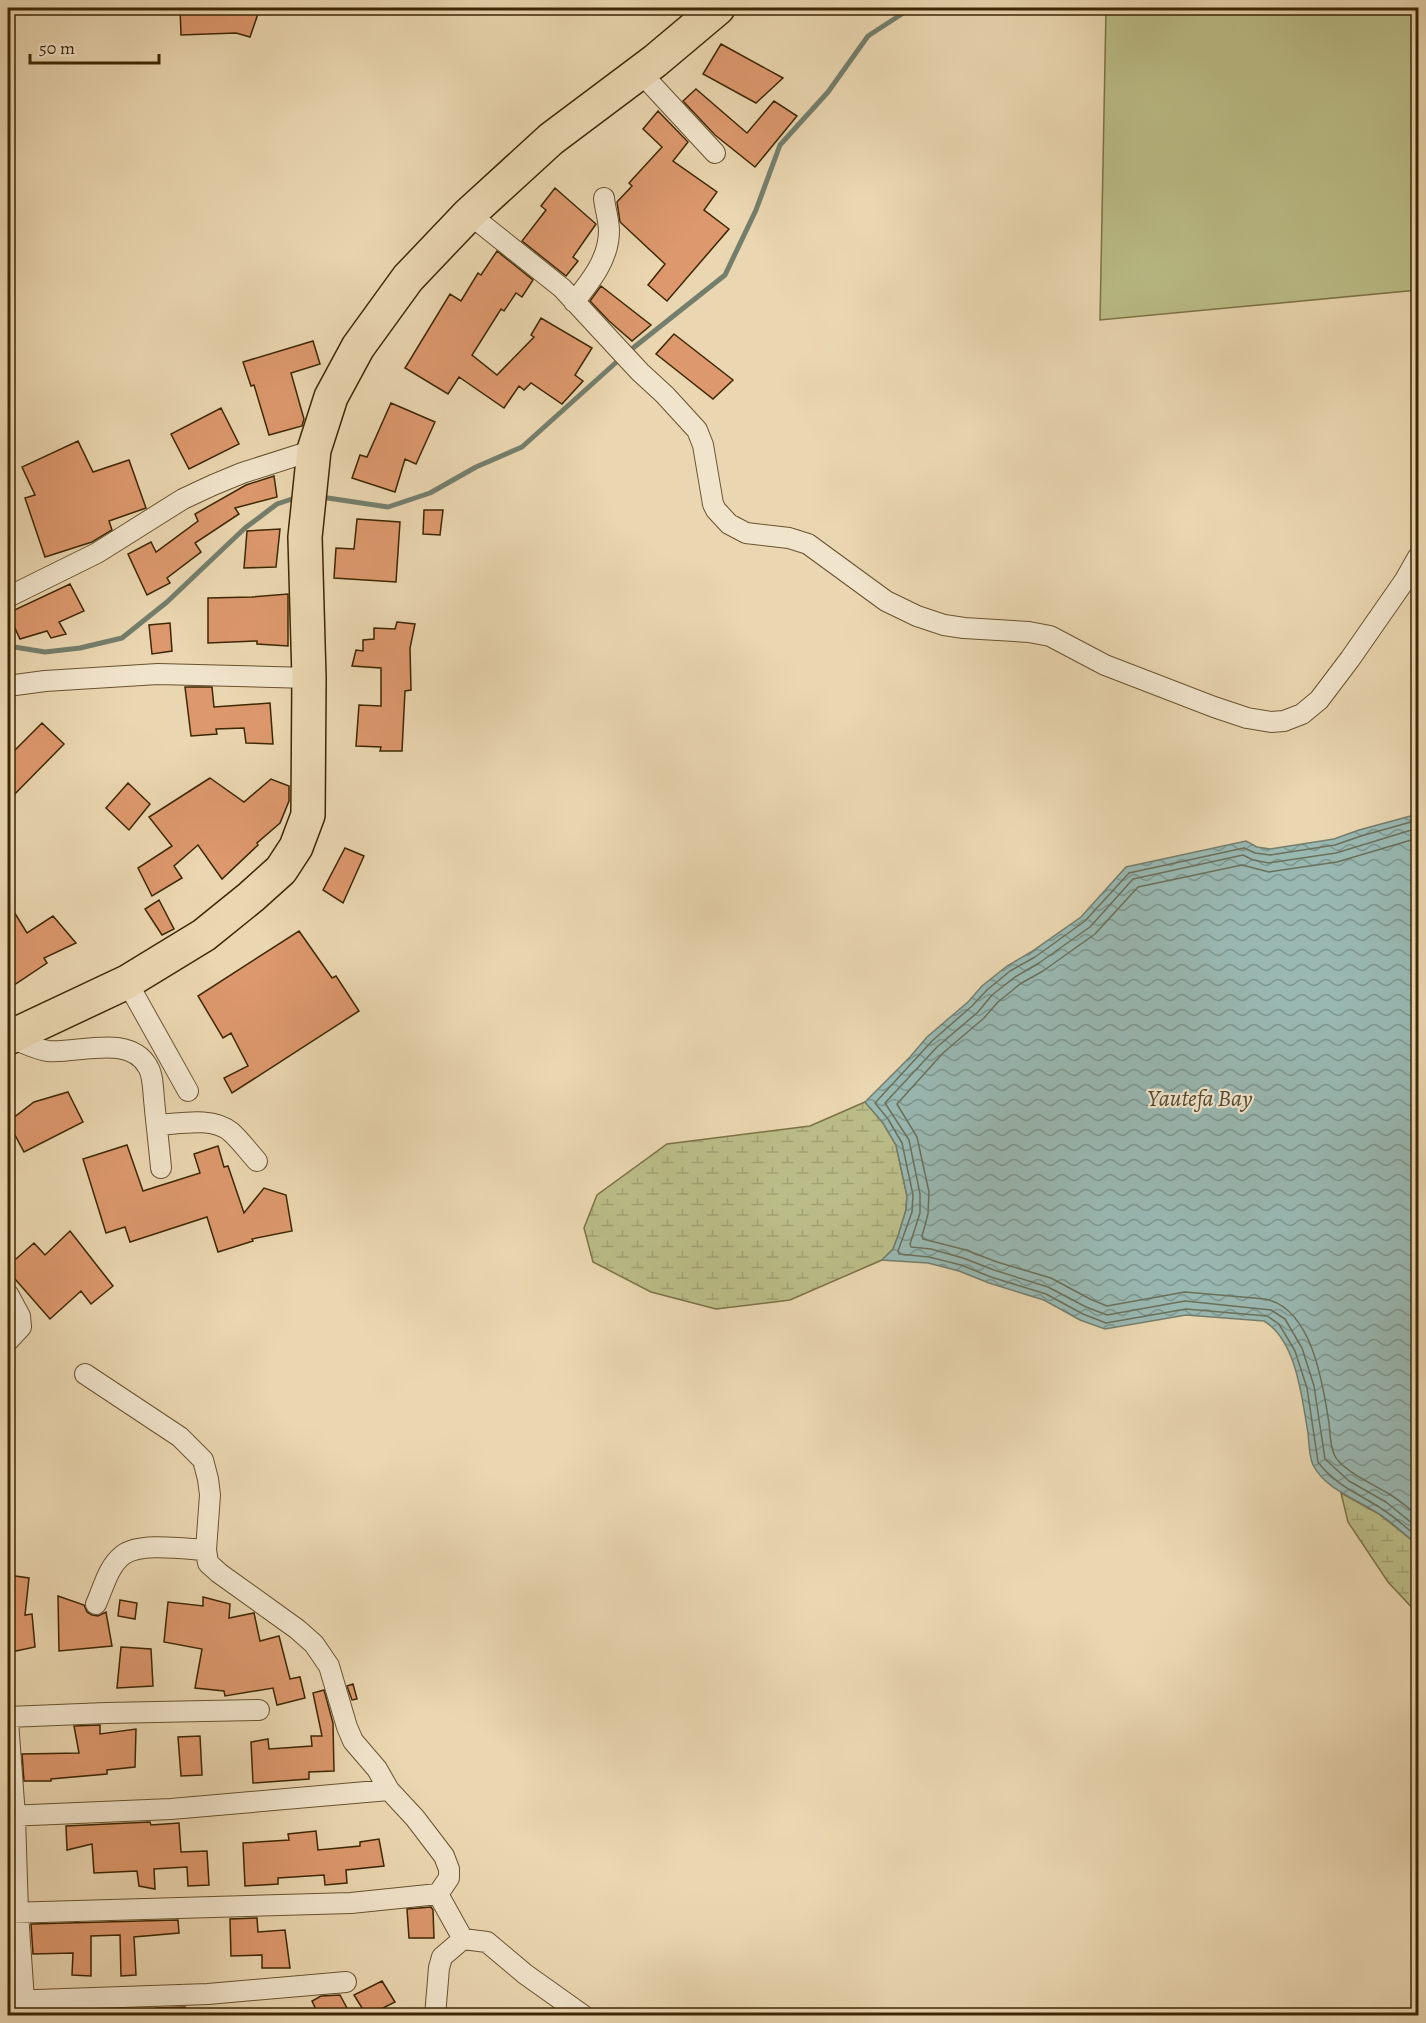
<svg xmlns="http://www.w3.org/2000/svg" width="1426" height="2023" viewBox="0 0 1426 2023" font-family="Alegreya,serif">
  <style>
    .grass { fill: #bbbd88; stroke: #7c7246; stroke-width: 1.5 }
    .wetland { fill: url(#wetland-marsh); stroke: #7c7246; stroke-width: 1.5 }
    .water { fill: url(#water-waves); stroke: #747e6c; stroke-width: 1.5 }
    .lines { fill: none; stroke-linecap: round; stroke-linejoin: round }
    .shore { stroke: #6b705a; stroke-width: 1.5 }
    .stream { stroke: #747e6c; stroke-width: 5 }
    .building { fill: #dd986d; stroke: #3d2703; stroke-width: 1.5 }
    .minor-casing { stroke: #68532e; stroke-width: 22 }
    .trunk-casing { stroke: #3d2703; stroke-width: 36 }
    .minor { stroke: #f1e4cc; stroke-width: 20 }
    .trunk { stroke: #ead6b0; stroke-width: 33 }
    .labels { text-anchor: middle; stroke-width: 4.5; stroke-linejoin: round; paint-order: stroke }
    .water-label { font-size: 24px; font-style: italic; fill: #544b2f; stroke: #f1e4cc }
  </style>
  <defs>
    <pattern id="wetland-marsh" width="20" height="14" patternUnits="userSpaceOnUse" patternTransform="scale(1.5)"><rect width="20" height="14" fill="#bbbd88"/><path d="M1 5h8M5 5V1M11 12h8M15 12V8" fill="none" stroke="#a2a274"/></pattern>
    <pattern id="water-waves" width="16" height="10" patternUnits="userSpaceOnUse" patternTransform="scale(1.5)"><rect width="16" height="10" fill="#99b8b2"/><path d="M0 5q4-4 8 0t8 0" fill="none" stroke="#7e968f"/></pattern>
  </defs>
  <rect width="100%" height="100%" fill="#ead6b0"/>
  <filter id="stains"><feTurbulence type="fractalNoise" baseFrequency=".00333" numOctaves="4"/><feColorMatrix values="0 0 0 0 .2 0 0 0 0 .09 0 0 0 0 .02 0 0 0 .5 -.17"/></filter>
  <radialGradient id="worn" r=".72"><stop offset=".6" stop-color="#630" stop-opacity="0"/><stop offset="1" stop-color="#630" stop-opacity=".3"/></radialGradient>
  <path class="grass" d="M1106,8H1418V290L1100,320Z"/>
  <path class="wetland" d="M865,1102L883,1123L896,1145L907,1196L906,1210L898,1236L893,1249L882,1260L790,1300L716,1309L651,1292L593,1262L584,1228L597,1195L667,1144L810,1126Z
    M1341,1493L1379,1514L1418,1545V1614L1388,1582L1348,1522Z"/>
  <path class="water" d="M1418,814V1545C1405,1535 1393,1523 1379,1514C1357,1499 1326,1490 1313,1465C1309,1456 1309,1443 1308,1433C1302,1399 1297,1341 1264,1321L1186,1315L1105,1329L1080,1320L1044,1300L989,1283L959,1271L928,1263L882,1260L893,1249L898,1236L906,1210L907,1196L896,1145L883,1123L865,1102L910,1057L927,1037L968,1002L982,986L1007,966L1031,952L1081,917L1126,867L1246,841L1257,847L1270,849L1334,839L1359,830Z"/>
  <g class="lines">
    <path class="shore" d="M1418,820L1361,836L1335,845L1270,855L1255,853L1244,848L1129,873L1085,921L1035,957L1010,971L987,990L972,1006L932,1041L875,1103L888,1119L902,1143L913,1195L912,1212L898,1251L899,1254L929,1257L961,1265L991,1277L1046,1294L1083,1314L1106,1323L1186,1309L1267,1316L1279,1324L1295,1351L1307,1388L1318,1462C1336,1486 1358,1493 1382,1509C1395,1517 1406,1528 1418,1537
      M1418,828L1336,853L1269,863L1253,860L1243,855L1133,879L1090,927L1039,963L1015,977L992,995L978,1012L937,1047L885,1103L909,1140L920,1194V1213L910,1244L911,1247L931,1249L963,1258L994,1270L1048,1287L1086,1307L1107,1315L1185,1301L1271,1310L1285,1319L1302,1348L1314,1386L1325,1459L1349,1481L1386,1502L1418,1528
      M1418,838L1337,862L1269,872L1242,865L1138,887L1095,934L1043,971L1020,984L998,1002L984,1018L943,1053L897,1104L917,1137L929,1192L928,1214L922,1236L923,1239L966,1250L997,1262L1051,1278L1090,1299L1107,1306L1185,1292L1265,1299C1312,1308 1323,1384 1329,1423C1330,1432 1330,1445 1334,1454C1340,1470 1375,1485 1389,1494C1400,1500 1409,1509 1418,1516"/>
    <path class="stream" d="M628,352L725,275L756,210L780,145L828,92L868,36L911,8
      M321,497L388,507L430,493L476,467L522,447L621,358
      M8,646L45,652L80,648L122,638L167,602L245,528L277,504L298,497"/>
  </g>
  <path class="building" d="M180,8H260L250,37L236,33L181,35Z
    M721,44L783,78L756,103L703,74Z
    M696,89L747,133L774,101L797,116L755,167L715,135L683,101Z
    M658,111L688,142L673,161L717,192L704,210L729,229L667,301L648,285L665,264L620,222L617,202L632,186L629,183L662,147L643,129Z
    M555,188L596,224L573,257L578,261L566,276L522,241L546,210L541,206Z
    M497,251L533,280L522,297L516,293L504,311L501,309L472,355L497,375L534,337L531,335L541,318L592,348L575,375L583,381L562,404L531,383L524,390L519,386L504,408L459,377L448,394L405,368L450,294L461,301L478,273L481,275Z
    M601,286L651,325L632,341L609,321L590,301Z
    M674,334L733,380L713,399L656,354Z
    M313,341L320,364L291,373L304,419L302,426L269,435L254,385L251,386L243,362Z
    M391,403L435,422L416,464L405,459L395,492L352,478L360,455L367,457Z
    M221,408L239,444L189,469L171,434Z
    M78,441L93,472L129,460L146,508L109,521L112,530L92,542L45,557L25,498L35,495L22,467Z
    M274,476L277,497L235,508L239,514L195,543L201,552L167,578L170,583L147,595L128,554L151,542L156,552L198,521L195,514L246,485Z
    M424,510H443L440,535L423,534Z
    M357,519L400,522L396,582L334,578L336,548L354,549Z
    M280,529L276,567L244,568L247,531Z
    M70,584L84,611L59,622L66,634L51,638L47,631L20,639L8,613Z
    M288,594V646L257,644V641L208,643V598L252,597Z
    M397,622L415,624L410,648L411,690L405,691L402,751H380L381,747L356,746L359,705L381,706V668L352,666L356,650L363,651V640L374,639V628L395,629Z
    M170,623L172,651L152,654L149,625Z
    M185,687H212L214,707L270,703L273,744L246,743L244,728L216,729L217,734L191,736Z
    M42,723L64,744L8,801V757Z
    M210,778L244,802L271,779L289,786V801L280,823L257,843L258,845L222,879L198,845L174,866L182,878L152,896L138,868L172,846L149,817Z
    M128,783L150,804L129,830L106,808Z
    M345,848L364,856L343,903L323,890Z
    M159,900L174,929L162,935L145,909Z
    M8,902L27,933L53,916L76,943L44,958L47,963L8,989Z
    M299,931L332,978L336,976L359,1011L232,1093L224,1078L248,1066L231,1033L223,1038L198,996Z
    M68,1092L83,1122L24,1152L8,1122L34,1102Z
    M127,1145L143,1191L200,1173L194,1154L218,1146L224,1167L228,1166L244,1213L264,1188L286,1195L292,1231L252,1239L253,1241L218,1252L207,1217L130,1242L125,1227L106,1233L83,1159Z
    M70,1231L113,1286L91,1304L81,1291L50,1319L8,1271V1266L34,1243L45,1255Z
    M8,1575L29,1578L25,1615L32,1614L35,1647L11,1652L8,1630Z
    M58,1596L84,1605L87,1612L92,1615L98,1616L106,1612L112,1646L59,1651Z
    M203,1597L230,1604L229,1618L254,1613L260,1641L279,1636L290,1679L300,1677L305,1698L277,1705L273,1688L225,1696L224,1691L195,1688L202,1649L164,1642L168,1602L203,1606Z
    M120,1600L137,1603L135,1619L118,1616Z
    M121,1647L151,1649L153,1686L117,1688Z
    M353,1684L357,1699L352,1700L347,1686Z
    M324,1690L333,1723L334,1771L309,1772V1779L253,1783L251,1742L268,1739L269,1749L312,1746L311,1736H322L313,1693Z
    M100,1725V1734L136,1729L135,1767L107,1770V1774L51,1779V1781H24L22,1754L79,1753L74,1726Z
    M200,1736L202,1775L181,1776L178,1737Z
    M150,1822L151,1825L179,1823L181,1852L207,1851L209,1885L188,1886L187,1867L154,1869L155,1889L139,1886L137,1871L94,1873L92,1844L67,1850L66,1826Z
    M316,1831L318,1850L360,1846V1842L379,1839L384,1866L346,1870L347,1883L325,1885L324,1875L278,1878V1884L245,1886L243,1843L289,1840L288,1834Z
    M431,1907L433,1910L434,1938H409L407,1909Z
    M257,1918L258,1932L285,1930L290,1968H262V1955L231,1956L230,1919Z
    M178,1920L179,1933L134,1937L136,1975L121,1976L120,1935L91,1936V1976L72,1975L73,1953L33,1954L31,1924Z
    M382,1981L395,2002L367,2016L354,1995Z
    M340,1995L348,2010L338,2016H319L312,2001L321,1996Z
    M185,2007L186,2016H156V2008Z"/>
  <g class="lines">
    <defs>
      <path id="minor" d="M640,72L715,153
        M469,214L562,288L640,372L665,395L697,430L703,445L713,504L716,510L729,524L746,533L789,538L808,544L886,601L917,616L944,625L964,628L1029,632L1050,636L1105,665L1214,707L1247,718L1271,722L1284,721L1302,714L1319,700L1350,659L1405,580L1418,557
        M574,302C590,282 609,259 609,231C609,220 605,209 604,198
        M8,597L97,553L183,499L213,485L242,473L314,450
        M8,686L45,681L158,674L309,678
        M127,982L188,1091
        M9,1037C22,1042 34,1049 48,1051C77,1054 130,1033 148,1067C153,1075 153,1089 154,1099C156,1122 159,1145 161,1168
        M157,1125C179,1124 212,1116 231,1132C240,1140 248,1151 257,1161
        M8,1294L20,1316L21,1327L8,1341
        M85,1374L180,1437L203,1460L208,1479L210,1495L206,1550L208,1563L219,1573L297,1629L314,1644L329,1666L347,1727L353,1741L377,1769L389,1790L415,1818L444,1856L449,1869V1878L438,1894L463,1939
        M96,1604C103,1589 108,1566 123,1555C140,1542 185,1549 206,1550
        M8,1717L106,1713L259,1710
        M8,1721L15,1816L18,1913L24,2000
        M8,1816L171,1809L389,1790
        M8,1913L351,1903L438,1894
        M8,2001L208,1994L346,1982
        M435,2016L439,1968L442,1957L463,1939L487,1942L525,1974L584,2016"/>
      <path id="trunk" d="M8,1038L127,982L204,935L251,897L281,870L296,847L308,815L309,678L305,537L314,450L331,397L358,347L408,278L469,214L551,139L655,61L718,8"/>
    </defs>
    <use href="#minor" class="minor-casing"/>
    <use href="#trunk" class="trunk-casing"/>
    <use href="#minor" class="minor"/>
    <use href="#trunk" class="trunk"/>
  </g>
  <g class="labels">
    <g class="water-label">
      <text x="1200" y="1106">Yautefa Bay</text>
    </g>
  </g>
  <rect width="1426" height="2023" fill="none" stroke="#ead6b0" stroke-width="30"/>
  <rect x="9" y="9" width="1408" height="2005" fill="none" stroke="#3d2703" stroke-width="3"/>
  <rect x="15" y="15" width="1396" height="1993" fill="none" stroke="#3d2703" stroke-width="1.5"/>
  <path d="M30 54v9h129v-9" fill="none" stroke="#3d2703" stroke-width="3"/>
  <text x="39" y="54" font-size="18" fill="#3d2703" stroke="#f1e4cc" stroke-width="4.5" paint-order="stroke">50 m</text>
  <rect width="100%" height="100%" filter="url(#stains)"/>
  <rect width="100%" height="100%" fill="url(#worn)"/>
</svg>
